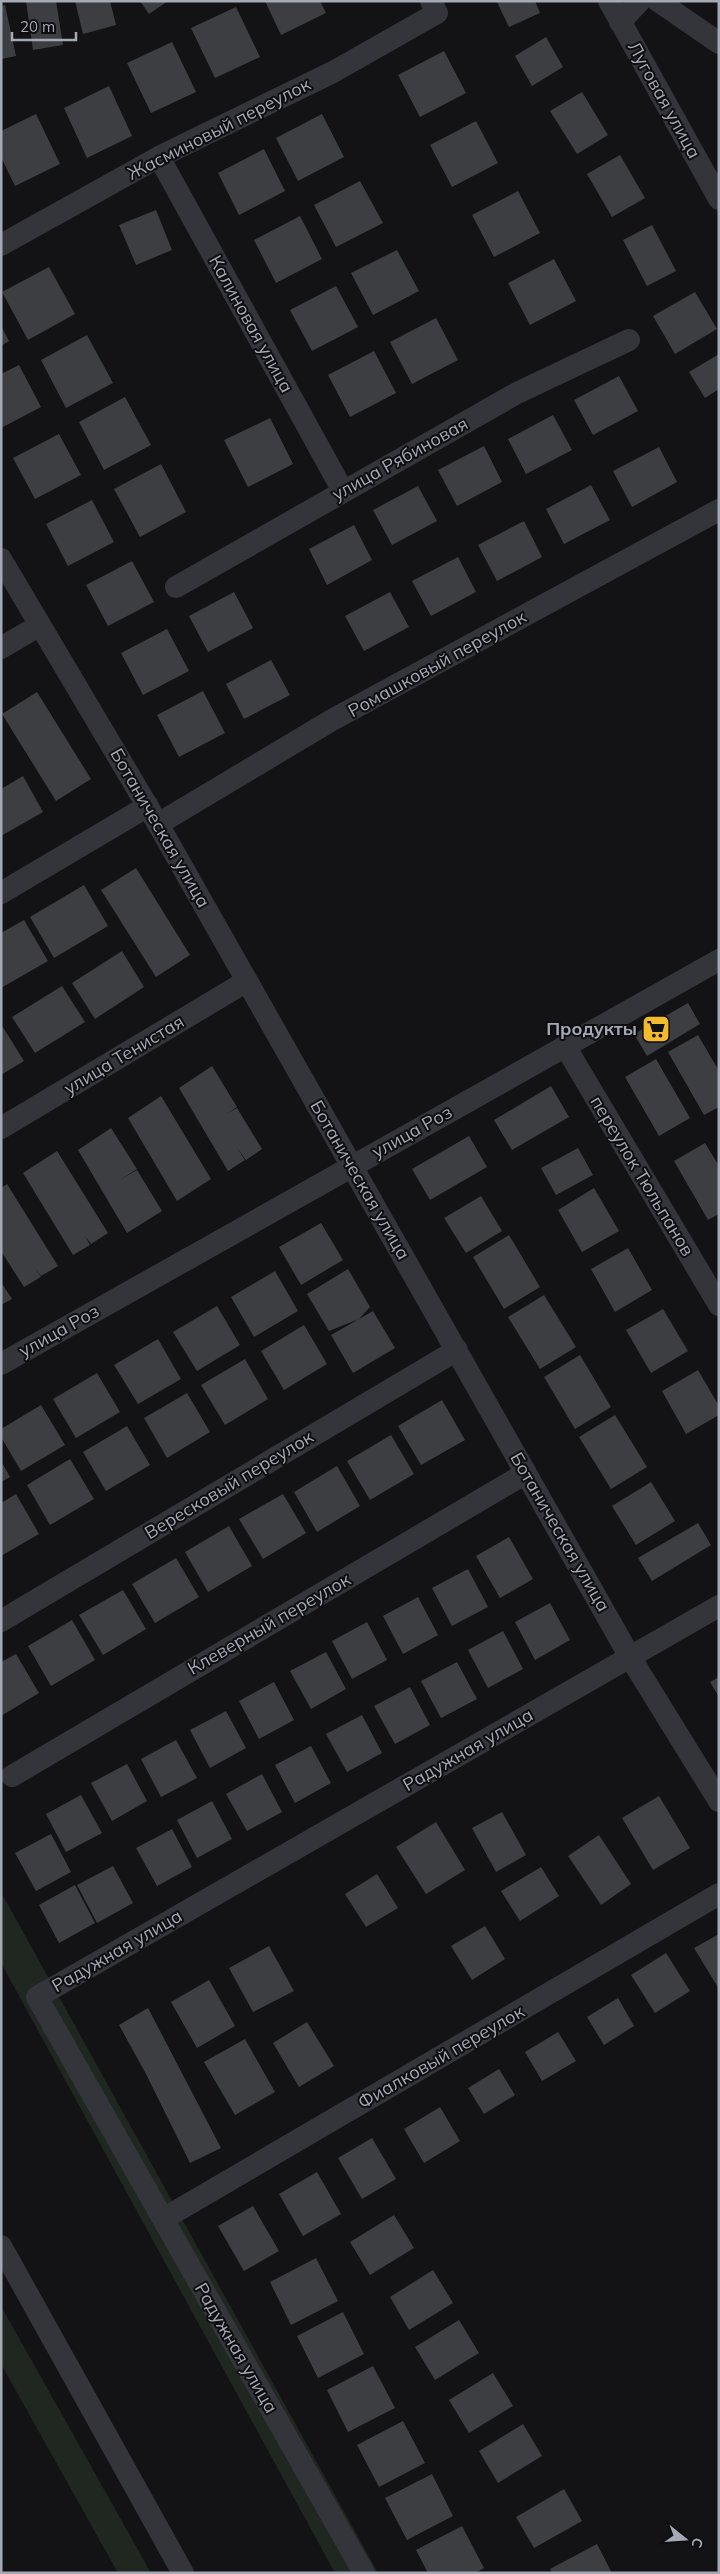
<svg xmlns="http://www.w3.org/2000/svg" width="720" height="2574" viewBox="0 0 720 2574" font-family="Mulish,sans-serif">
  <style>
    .green { fill: #1f2720 }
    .building { fill: #3d3e42 }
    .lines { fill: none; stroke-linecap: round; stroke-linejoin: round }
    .minor { stroke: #34353a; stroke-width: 22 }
    .labels { text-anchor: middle; stroke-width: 4; stroke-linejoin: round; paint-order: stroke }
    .street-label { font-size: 18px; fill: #a4a9b5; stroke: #0e0e10 }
    .poi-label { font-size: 18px; font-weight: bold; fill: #a4a9b5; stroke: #0e0e10; text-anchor: end }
  </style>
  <rect width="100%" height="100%" fill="#131315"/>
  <path class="green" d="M1,1892L378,2573H335L1,1963Z
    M1,2306L151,2573H118L1,2364Z"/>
  <path class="building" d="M26,1H56L63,45L33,50Z
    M75,1H110L116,25L83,34Z
    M140,1H168L149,14Z
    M265,1H320L326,13L281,35Z
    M535,1L540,13L509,27L497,2Z
    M5,5L16,56L1,59V6Z
    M236,7L260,57L215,78L191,28Z
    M546,37L563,67L532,86L515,56Z
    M172,42L196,92L151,113L127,63Z
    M444,51L466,93L420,117L398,75Z
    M109,86L132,136L87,158L64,108Z
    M582,92L608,135L577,154L550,111Z
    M36,114L60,164L15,186L1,157V131Z
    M322,114L344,157L298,181L276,138Z
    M476,121L498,163L452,187L430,145Z
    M264,149L285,191L239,215L218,173Z
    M620,155L645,198L612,217L587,174Z
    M360,181L383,223L336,247L314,205Z
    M518,191L540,233L494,257L472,215Z
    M156,210L172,250L136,265L119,225Z
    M300,216L322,259L276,283L254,240Z
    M652,225L676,271L647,286L623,240Z
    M397,250L419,291L373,315L351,273Z
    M554,259L576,301L530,325L508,283Z
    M49,267L75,314L28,340L2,292Z
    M336,286L358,327L312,351L290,310Z
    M695,292L717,329L675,354L653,316Z
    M436,318L458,360L412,384L390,342Z
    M1,326L9,341L1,346Z
    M87,335L113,383L66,408L41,360Z
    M374,351L396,393L350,417L328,375Z
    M719,354V389L705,398L689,372Z
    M19,365L41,407L1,428V374Z
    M619,376L638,411L593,435L574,400Z
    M125,397L151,445L104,470L79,422Z
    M553,415L572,450L526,474L508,439Z
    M270,418L293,464L248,487L224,440Z
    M59,434L81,475L35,499L13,458Z
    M484,446L502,482L457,506L438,470Z
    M659,447L677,482L632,507L613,471Z
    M161,464L186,512L140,537L114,489Z
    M591,485L610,520L564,544L546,509Z
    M418,486L437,521L392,545L373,510Z
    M92,500L114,542L68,566L46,524Z
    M524,521L542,557L497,581L478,545Z
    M354,525L372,560L327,585L309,549Z
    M458,557L476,592L431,616L412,581Z
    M132,561L154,602L108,626L86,585Z
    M234,592L253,628L208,652L189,616Z
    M390,592L409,627L364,651L345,616Z
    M167,629L189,671L143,695L121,653Z
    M271,660L290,695L244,719L226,684Z
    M203,691L225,733L179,757L157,715Z
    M37,692L91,779L56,801L2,714Z
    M23,776L43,812L1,836V789Z
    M136,868L190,955L156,977L101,890Z
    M84,885L108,926L54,958L30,917Z
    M24,920L48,961L1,988V933Z
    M122,951L144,987L95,1019L72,983Z
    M62,986L85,1022L35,1053L12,1017Z
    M688,1003L700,1024L647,1056L634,1034Z
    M1,1024L24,1061L1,1075Z
    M698,1035L719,1071V1107L704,1115L668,1052Z
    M656,1059L690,1118L659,1136L625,1077Z
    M212,1066L237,1107L226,1114L237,1108L262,1149L246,1160L237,1148L245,1160L228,1171L179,1088Z
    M551,1086L569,1117L512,1150L494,1120Z
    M161,1096L211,1179L194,1190L188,1181L194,1190L177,1201L128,1118Z
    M111,1128L137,1169L121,1179L137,1170L162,1211L127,1233L78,1150Z
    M469,1136L487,1167L430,1200L412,1169Z
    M705,1143L719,1166V1214L708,1220L674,1161Z
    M578,1148L593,1175L556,1195L541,1168Z
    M57,1151L108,1233L91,1244L85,1236L90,1245L73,1255L23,1173Z
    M7,1184L58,1266L41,1276L35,1268L41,1277L24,1287L1,1251V1188Z
    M594,1188L619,1231L582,1252L558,1210Z
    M481,1196L502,1231L466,1253L444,1218Z
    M321,1223L343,1260L301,1285L279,1247Z
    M509,1235L540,1287L504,1309L473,1257Z
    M628,1248L652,1290L615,1312L591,1269Z
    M348,1269L370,1307L359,1319L329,1331L307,1294Z
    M275,1271L298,1311L254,1337L231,1297Z
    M1,1282L12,1299L1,1305Z
    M544,1295L576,1347L540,1369L508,1317Z
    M217,1306L240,1345L197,1371L173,1332Z
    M663,1309L688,1351L651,1373L626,1330Z
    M373,1311L395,1348L353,1373L331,1335Z
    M304,1325L327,1364L284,1390L261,1351Z
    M158,1339L181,1379L138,1404L114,1365Z
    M580,1355L611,1407L575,1429L544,1377Z
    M245,1359L268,1399L225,1425L201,1385Z
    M698,1370L719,1406V1415L686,1434L662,1391Z
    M97,1373L120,1412L76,1438L53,1399Z
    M187,1393L210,1432L167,1458L144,1418Z
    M442,1400L465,1440L421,1465L398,1426Z
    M41,1405L65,1445L21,1471L1,1437V1429Z
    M615,1415L647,1467L611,1489L579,1437Z
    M127,1426L150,1465L106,1491L83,1452Z
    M391,1435L414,1474L370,1500L347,1461Z
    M70,1459L94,1499L50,1525L27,1485Z
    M1,1461L10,1477L1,1482Z
    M337,1466L360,1506L317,1532L294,1492Z
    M651,1482L675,1521L636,1545L612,1506Z
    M16,1494L39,1534L1,1556V1503Z
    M283,1494L306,1533L263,1559L239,1519Z
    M698,1523L711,1545L652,1581L638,1558Z
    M229,1526L252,1566L208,1592L185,1552Z
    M509,1537L533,1579L500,1598L476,1556Z
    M176,1558L199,1597L155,1623L132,1584Z
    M468,1569L488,1607L452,1626L432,1588Z
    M123,1590L146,1629L103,1655L79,1615Z
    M418,1597L438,1635L403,1654L383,1616Z
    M550,1603L570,1640L535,1660L515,1622Z
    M72,1620L95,1660L51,1686L28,1646Z
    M367,1622L387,1660L352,1679L332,1641Z
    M503,1631L523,1669L488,1688L468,1650Z
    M326,1652L346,1689L311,1709L290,1671Z
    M16,1654L39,1693L1,1716V1662Z
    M457,1662L477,1699L441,1718L421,1681Z
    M719,1677V1697L710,1682Z
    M274,1682L294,1720L259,1739L239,1701Z
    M410,1687L430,1725L395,1744L374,1706Z
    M226,1711L246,1748L210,1768L190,1730Z
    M362,1715L382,1753L347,1772L326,1734Z
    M176,1740L197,1778L161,1797L141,1759Z
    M311,1746L331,1783L295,1803L275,1765Z
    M127,1764L147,1801L112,1821L91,1783Z
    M262,1774L282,1812L247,1831L226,1794Z
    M81,1795L102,1833L66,1852L46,1814Z
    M659,1796L690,1848L653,1870L622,1818Z
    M212,1801L232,1839L197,1858L177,1820Z
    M502,1812L526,1855L496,1872L472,1828Z
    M436,1822L465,1870L426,1894L396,1847Z
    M172,1829L192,1867L157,1886L136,1848Z
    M51,1834L71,1872L36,1891L15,1853Z
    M599,1835L631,1884L601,1905L568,1856Z
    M113,1866L133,1903L97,1923L77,1885Z
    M541,1867L559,1896L520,1921L501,1891Z
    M377,1874L398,1908L366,1927L345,1894Z
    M75,1885L95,1923L59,1943L39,1905Z
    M485,1926L505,1959L472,1980L451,1946Z
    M719,1934V1989L694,1948Z
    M269,1946L294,1991L253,2012L229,1968Z
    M666,1953L690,1991L655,2013L631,1975Z
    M209,1980L235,2026L197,2048L171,2002Z
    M618,1998L634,2026L604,2045L587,2017Z
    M148,2008L221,2148L190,2163L146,2074L119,2025Z
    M307,2022L334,2066L299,2087L273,2043Z
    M558,2032L576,2061L542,2081L525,2052Z
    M245,2039L275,2092L235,2115L204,2062Z
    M499,2069L515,2095L484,2114L468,2088Z
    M440,2107L460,2141L424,2163L404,2129Z
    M372,2138L396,2179L362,2199L338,2158Z
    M317,2172L341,2214L303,2236L279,2194Z
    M253,2206L279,2251L244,2271L218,2226Z
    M394,2215L414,2248L370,2275L350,2242Z
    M316,2258L338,2301L291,2325L270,2282Z
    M433,2270L453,2303L409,2330L390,2297Z
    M343,2312L364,2354L318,2378L297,2336Z
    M459,2320L479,2353L435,2380L415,2347Z
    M373,2366L395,2408L348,2432L327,2390Z
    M493,2373L513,2406L469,2433L449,2400Z
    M403,2421L425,2463L379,2487L357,2445Z
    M523,2424L542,2456L498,2483L479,2451Z
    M432,2474L453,2516L407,2540L385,2498Z
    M564,2489L582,2521L534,2548L516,2517Z
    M462,2526L484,2568L475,2573H428L416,2550Z
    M597,2544L612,2573H552L550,2569Z"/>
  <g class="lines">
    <path class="minor" d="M609,1L719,199
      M658,1L719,43
      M620,22L640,1
      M159,157L343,491
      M1,245L159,157L333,72L437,13L431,1
      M1,559L158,824L630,1657L719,1801
      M176,587L517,393L629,340
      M1,648L40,625
      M158,824L332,720L719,510
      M1,893L148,806
      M565,1046L719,1305
      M1,1128L247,981
      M1,1364L719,960
      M1,1621L457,1350
      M12,1776L526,1473
      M163,2219L719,1894
      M1,2246L183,2573
      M364,2573L37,1997L719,1606"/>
  </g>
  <defs>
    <symbol id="supermarket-square" viewBox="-11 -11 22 22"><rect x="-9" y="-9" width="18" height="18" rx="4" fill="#f3ba2d" stroke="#0e0e10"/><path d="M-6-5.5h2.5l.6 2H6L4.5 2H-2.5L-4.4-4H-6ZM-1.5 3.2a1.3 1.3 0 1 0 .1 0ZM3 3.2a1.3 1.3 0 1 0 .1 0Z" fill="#111"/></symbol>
  </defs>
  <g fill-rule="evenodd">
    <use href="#supermarket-square" x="640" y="1013" width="32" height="32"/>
  </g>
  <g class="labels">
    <g class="street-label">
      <text transform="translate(664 100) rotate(61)" y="6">Луговая улица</text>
      <text transform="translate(219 129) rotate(-27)" y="6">Жасминовый переулок</text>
      <text transform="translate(251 324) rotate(61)" y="6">Калиновая улица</text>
      <text transform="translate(400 459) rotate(-29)" y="6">улица Рябиновая</text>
      <text transform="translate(437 664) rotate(-29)" y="6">Ромашковый переулок</text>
      <text transform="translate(160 828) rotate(60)" y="6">Ботаническая улица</text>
      <text transform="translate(124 1055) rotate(-31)" y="6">улица Тенистая</text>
      <text transform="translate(412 1132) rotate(-29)" y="6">улица Роз</text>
      <text transform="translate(642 1176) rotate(59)" y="6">переулок Тюльпанов</text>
      <text transform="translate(360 1180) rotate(60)" y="6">Ботаническая улица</text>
      <text transform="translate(59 1331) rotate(-29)" y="6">улица Роз</text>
      <text transform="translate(229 1485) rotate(-31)" y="6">Вересковый переулок</text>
      <text transform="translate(560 1532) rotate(60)" y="6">Ботаническая улица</text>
      <text transform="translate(269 1624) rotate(-30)" y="6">Клеверный переулок</text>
      <text transform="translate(468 1750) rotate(-30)" y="6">Радужная улица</text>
      <text transform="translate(117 1951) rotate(-30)" y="6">Радужная улица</text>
      <text transform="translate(441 2057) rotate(-30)" y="6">Фиалковый переулок</text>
      <text transform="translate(236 2348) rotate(60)" y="6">Радужная улица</text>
    </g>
    <g class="poi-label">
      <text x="637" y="1035">Продукты</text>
    </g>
  </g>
  <rect width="720" height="2574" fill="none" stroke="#a4a9b5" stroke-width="5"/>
  <g transform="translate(685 2539) rotate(107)" stroke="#0e0e10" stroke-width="4" paint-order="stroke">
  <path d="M0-4L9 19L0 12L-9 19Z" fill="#a4a9b5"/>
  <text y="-8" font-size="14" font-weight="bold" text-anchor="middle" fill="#a4a9b5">С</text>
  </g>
  <path d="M12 32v8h64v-8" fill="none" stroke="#a4a9b5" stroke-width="2.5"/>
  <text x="20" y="32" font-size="15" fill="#a4a9b5" stroke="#0e0e10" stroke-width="4" paint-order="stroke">20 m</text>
</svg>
